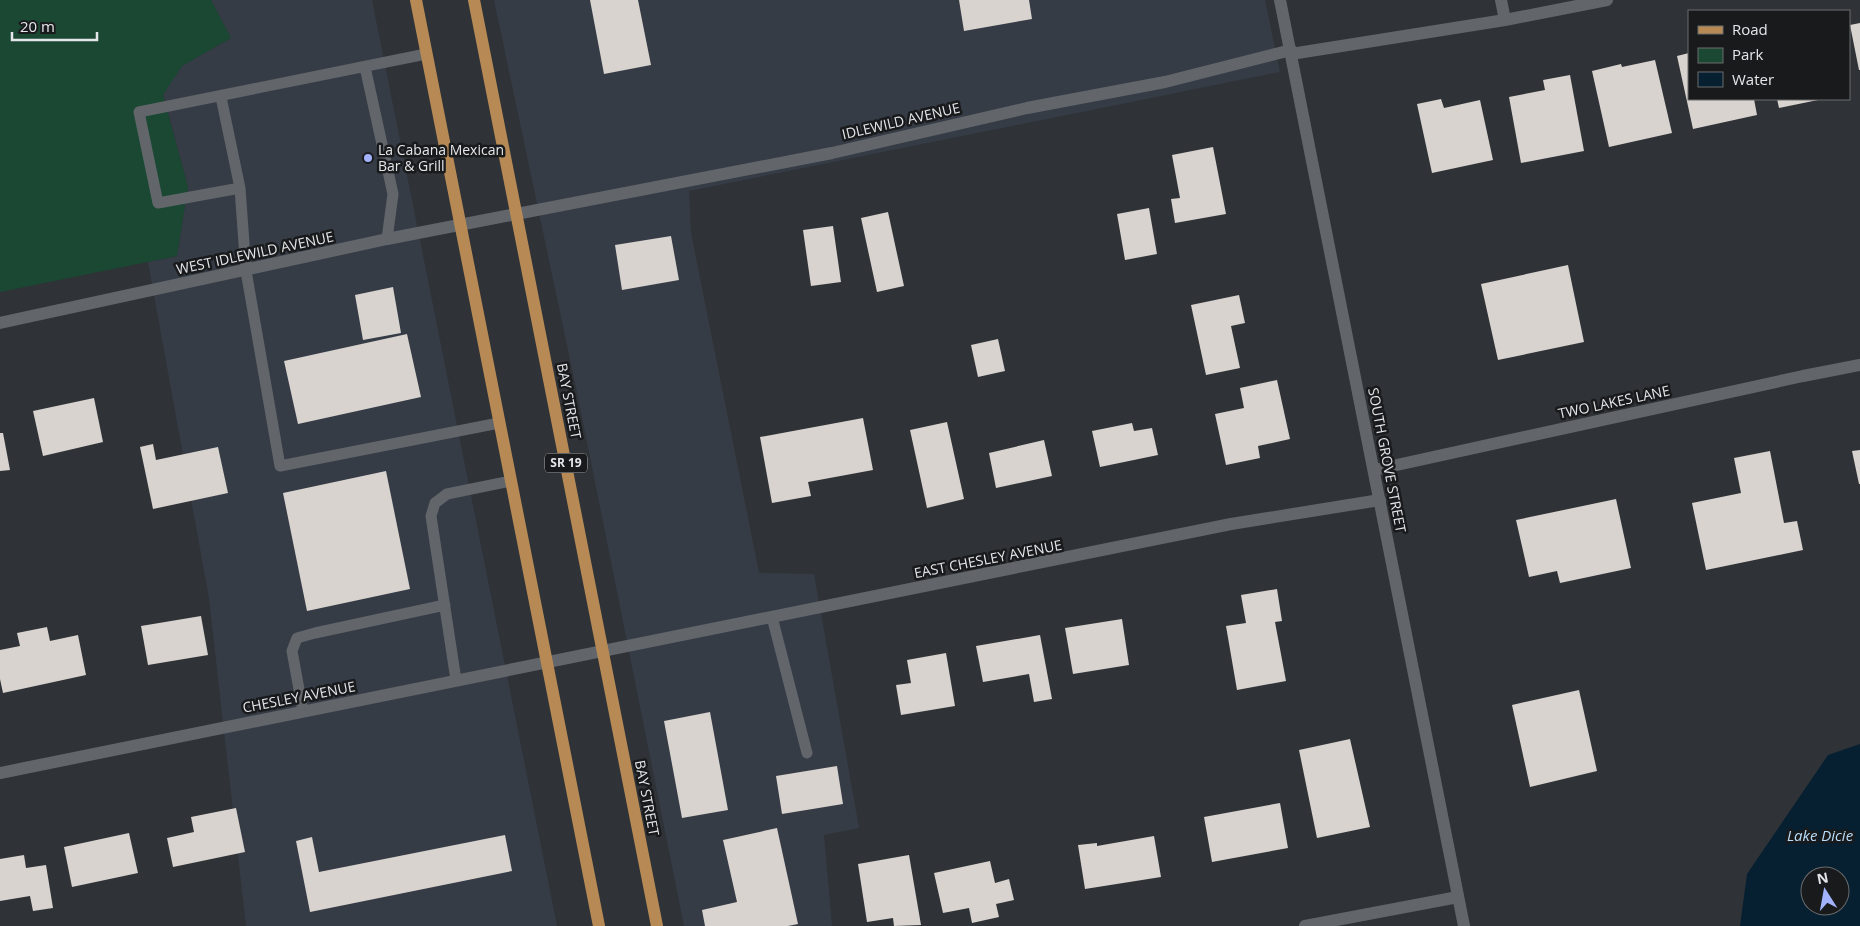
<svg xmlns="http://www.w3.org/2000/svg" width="1860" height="926" viewBox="0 0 1860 926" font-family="'Open Sans',sans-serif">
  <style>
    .built { fill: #363c46 }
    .green { fill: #1a4833 }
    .water { fill: #061f31; fill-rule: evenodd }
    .building { fill: #d9d3cf }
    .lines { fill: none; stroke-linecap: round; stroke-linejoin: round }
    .service { stroke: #62666b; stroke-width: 11 }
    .minor { stroke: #62666b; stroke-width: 12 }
    .tertiary { stroke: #62666b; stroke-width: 12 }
    .primary { stroke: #b78a55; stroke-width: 12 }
    .poi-dot { fill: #a2b2fd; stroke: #191a1c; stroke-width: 2 }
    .labels { text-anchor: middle; stroke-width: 5; stroke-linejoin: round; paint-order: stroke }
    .shield { fill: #191a1c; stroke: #a7a9ac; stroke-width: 1 }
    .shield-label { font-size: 12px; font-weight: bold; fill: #e4e6e9 }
    .street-label { font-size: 14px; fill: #e4e6e9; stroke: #191a1c }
    .poi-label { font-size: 14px; fill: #e4e6e9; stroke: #191a1c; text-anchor: start }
    .water-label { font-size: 15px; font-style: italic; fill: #b7ddfb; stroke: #191a1c }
  </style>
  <rect width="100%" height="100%" fill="#2f3337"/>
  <path class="built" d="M211,0H372L557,926H246L209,598L148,262L177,256L188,187L163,94L182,66L231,38Z
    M494,0H1265L1280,72L689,191L691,233L759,573L814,574L859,828L824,835L832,926H684L579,402Z"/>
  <path class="green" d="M0,0H211L231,38L182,66L163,95L188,187L177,256L0,292Z"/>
  <path class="water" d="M1860,744V926H1740L1747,874L1828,755ZM1810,876H1840V906H1810Z"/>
  <path class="building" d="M590,0H638L651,65L604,74Z
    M959,0H1029L1032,19L964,31Z
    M1860,23V70H1859L1850,25Z
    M1689,53V99H1754L1757,115L1693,129L1677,56Z
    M1655,60L1672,133L1609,147L1592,71L1621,64L1622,67Z
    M1570,75L1584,151L1521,163L1509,97L1545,90L1543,80Z
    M1441,99L1444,108L1480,100L1493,160L1432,173L1417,104Z
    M1777,99H1818V100L1779,108Z
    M1213,147L1226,214L1175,223L1171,199L1180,198L1172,155Z
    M1149,208L1157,254L1125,260L1117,214Z
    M888,212L904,286L877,292L861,218Z
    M833,226L841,282L811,286L803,230Z
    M671,236L679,280L622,290L615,245Z
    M1568,265L1584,342L1498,360L1481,284Z
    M393,287L401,333L363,340L355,295Z
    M1239,295L1245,323L1231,326L1240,368L1206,375L1191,305Z
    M407,334L421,397L298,424L284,361Z
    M998,339L1005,371L978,377L971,345Z
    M1277,380L1290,439L1258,446L1260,458L1226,465L1215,414L1244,408L1240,388Z
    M94,398L103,442L43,456L33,411Z
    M863,418L873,470L808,482L811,496L772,503L760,437Z
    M947,422L964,499L927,508L910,430Z
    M1132,423L1134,431L1152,428L1158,455L1100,467L1092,431Z
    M0,433H3L10,470L0,471Z
    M1044,440L1052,476L996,488L989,453Z
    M153,444L156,460L218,447L228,493L153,509L140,447Z
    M1860,450V484H1859L1852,451Z
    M1770,451L1784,523L1797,521L1803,550L1706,570L1692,503L1741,493L1734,458Z
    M386,471L410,589L307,611L283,493Z
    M1616,499L1631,568L1560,583L1557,571L1529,577L1516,520Z
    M1277,589L1282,621L1275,622L1286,681L1237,690L1226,626L1246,623L1241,595Z
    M201,616L208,655L148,665L141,626Z
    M1122,619L1129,665L1073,674L1065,628Z
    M47,627L50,641L78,635L86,675L3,693L0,679V650L20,646L17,633Z
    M1040,635L1052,699L1034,702L1029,674L983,682L976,646Z
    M946,653L955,706L901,715L896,685L911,683L907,660Z
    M1579,690L1597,771L1530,787L1512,705Z
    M710,712L728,810L682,818L664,721Z
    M1350,739L1370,827L1317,838L1299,750Z
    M837,766L843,804L782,814L776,776Z
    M1280,803L1288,848L1212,862L1204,817Z
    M236,808L245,852L173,867L167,838L194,832L191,817Z
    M777,828L798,924L788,926H705L702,910L737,902L723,840Z
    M129,833L138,873L72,887L64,847Z
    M505,835L512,871L310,912L296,841L312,837L319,872Z
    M1154,836L1161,877L1085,889L1078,845L1097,843V846Z
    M24,855L26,868L46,865L53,908L33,911L30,896L0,901V859Z
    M909,855L921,925L894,926L893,918L867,922L858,864Z
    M990,861L995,883L1009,879L1014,900L996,904L999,917L972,923L969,908L943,913L934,873Z"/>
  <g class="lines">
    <path class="service" d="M365,67L393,194L387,239
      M221,97L240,188L158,203L139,112L426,54
      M240,188L246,271L280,466L499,423
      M772,617L807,753
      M456,680L431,516L435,503L447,494L511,481
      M303,711L292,651L297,638L315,633L445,605"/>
    <path class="minor" d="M1501,0L1505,20
      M1291,54L1505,20L1607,0
      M0,323L387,239L832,153L1027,108L1165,82L1291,50
      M1374,470L1803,376L1860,365
      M0,773L1231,524L1380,500
      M1305,926L1458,897"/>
    <path class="tertiary" d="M1280,0L1464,926"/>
    <path class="primary" d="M416,0L599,926
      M474,0L657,926"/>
  </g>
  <circle class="poi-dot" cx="368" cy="158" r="5"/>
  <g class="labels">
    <rect class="shield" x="545" y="453.5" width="42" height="19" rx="4"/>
    <g class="shield-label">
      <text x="566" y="467">SR 19</text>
    </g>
    <g class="street-label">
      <text transform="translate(901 121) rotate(-13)" y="5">IDLEWILD AVENUE</text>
      <text transform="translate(255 253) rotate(-12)" y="5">WEST IDLEWILD AVENUE</text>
      <text transform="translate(569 401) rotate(79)" y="5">BAY STREET</text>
      <text transform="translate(1614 402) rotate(-12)" y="5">TWO LAKES LANE</text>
      <text transform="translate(1387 460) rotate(79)" y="5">SOUTH GROVE STREET</text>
      <text transform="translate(988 559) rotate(-11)" y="5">EAST CHESLEY AVENUE</text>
      <text transform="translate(299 697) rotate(-11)" y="5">CHESLEY AVENUE</text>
      <text transform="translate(647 798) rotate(79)" y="5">BAY STREET</text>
    </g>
    <g class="poi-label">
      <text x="378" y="155">La Cabana Mexican<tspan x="378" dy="16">Bar &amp; Grill</tspan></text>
    </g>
    <g class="water-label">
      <text x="1820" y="841">Lake Dicie</text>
    </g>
  </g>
  <rect x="1688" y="10" width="162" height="90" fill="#191a1c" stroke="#6a6c6e"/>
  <rect x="1698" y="26" width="25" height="8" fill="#b78a55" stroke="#6a6c6e"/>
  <text x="1732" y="35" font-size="15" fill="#e4e6e9">Road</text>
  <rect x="1698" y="48" width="25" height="15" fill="#1a4833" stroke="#6a6c6e"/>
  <text x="1732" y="60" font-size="15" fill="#e4e6e9">Park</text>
  <rect x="1698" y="72" width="25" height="15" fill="#061f31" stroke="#6a6c6e"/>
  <text x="1732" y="85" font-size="15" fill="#e4e6e9">Water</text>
  <g transform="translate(1825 891) rotate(349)"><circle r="24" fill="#191a1c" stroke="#6a6c6e"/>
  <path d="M0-4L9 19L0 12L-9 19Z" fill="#a2b2fd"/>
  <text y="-8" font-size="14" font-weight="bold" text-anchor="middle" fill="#e4e6e9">N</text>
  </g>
  <path d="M12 32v8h85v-8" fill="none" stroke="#e4e6e9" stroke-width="2.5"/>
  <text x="20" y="32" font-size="15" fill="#e4e6e9" stroke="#191a1c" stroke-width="4" paint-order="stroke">20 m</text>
</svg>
